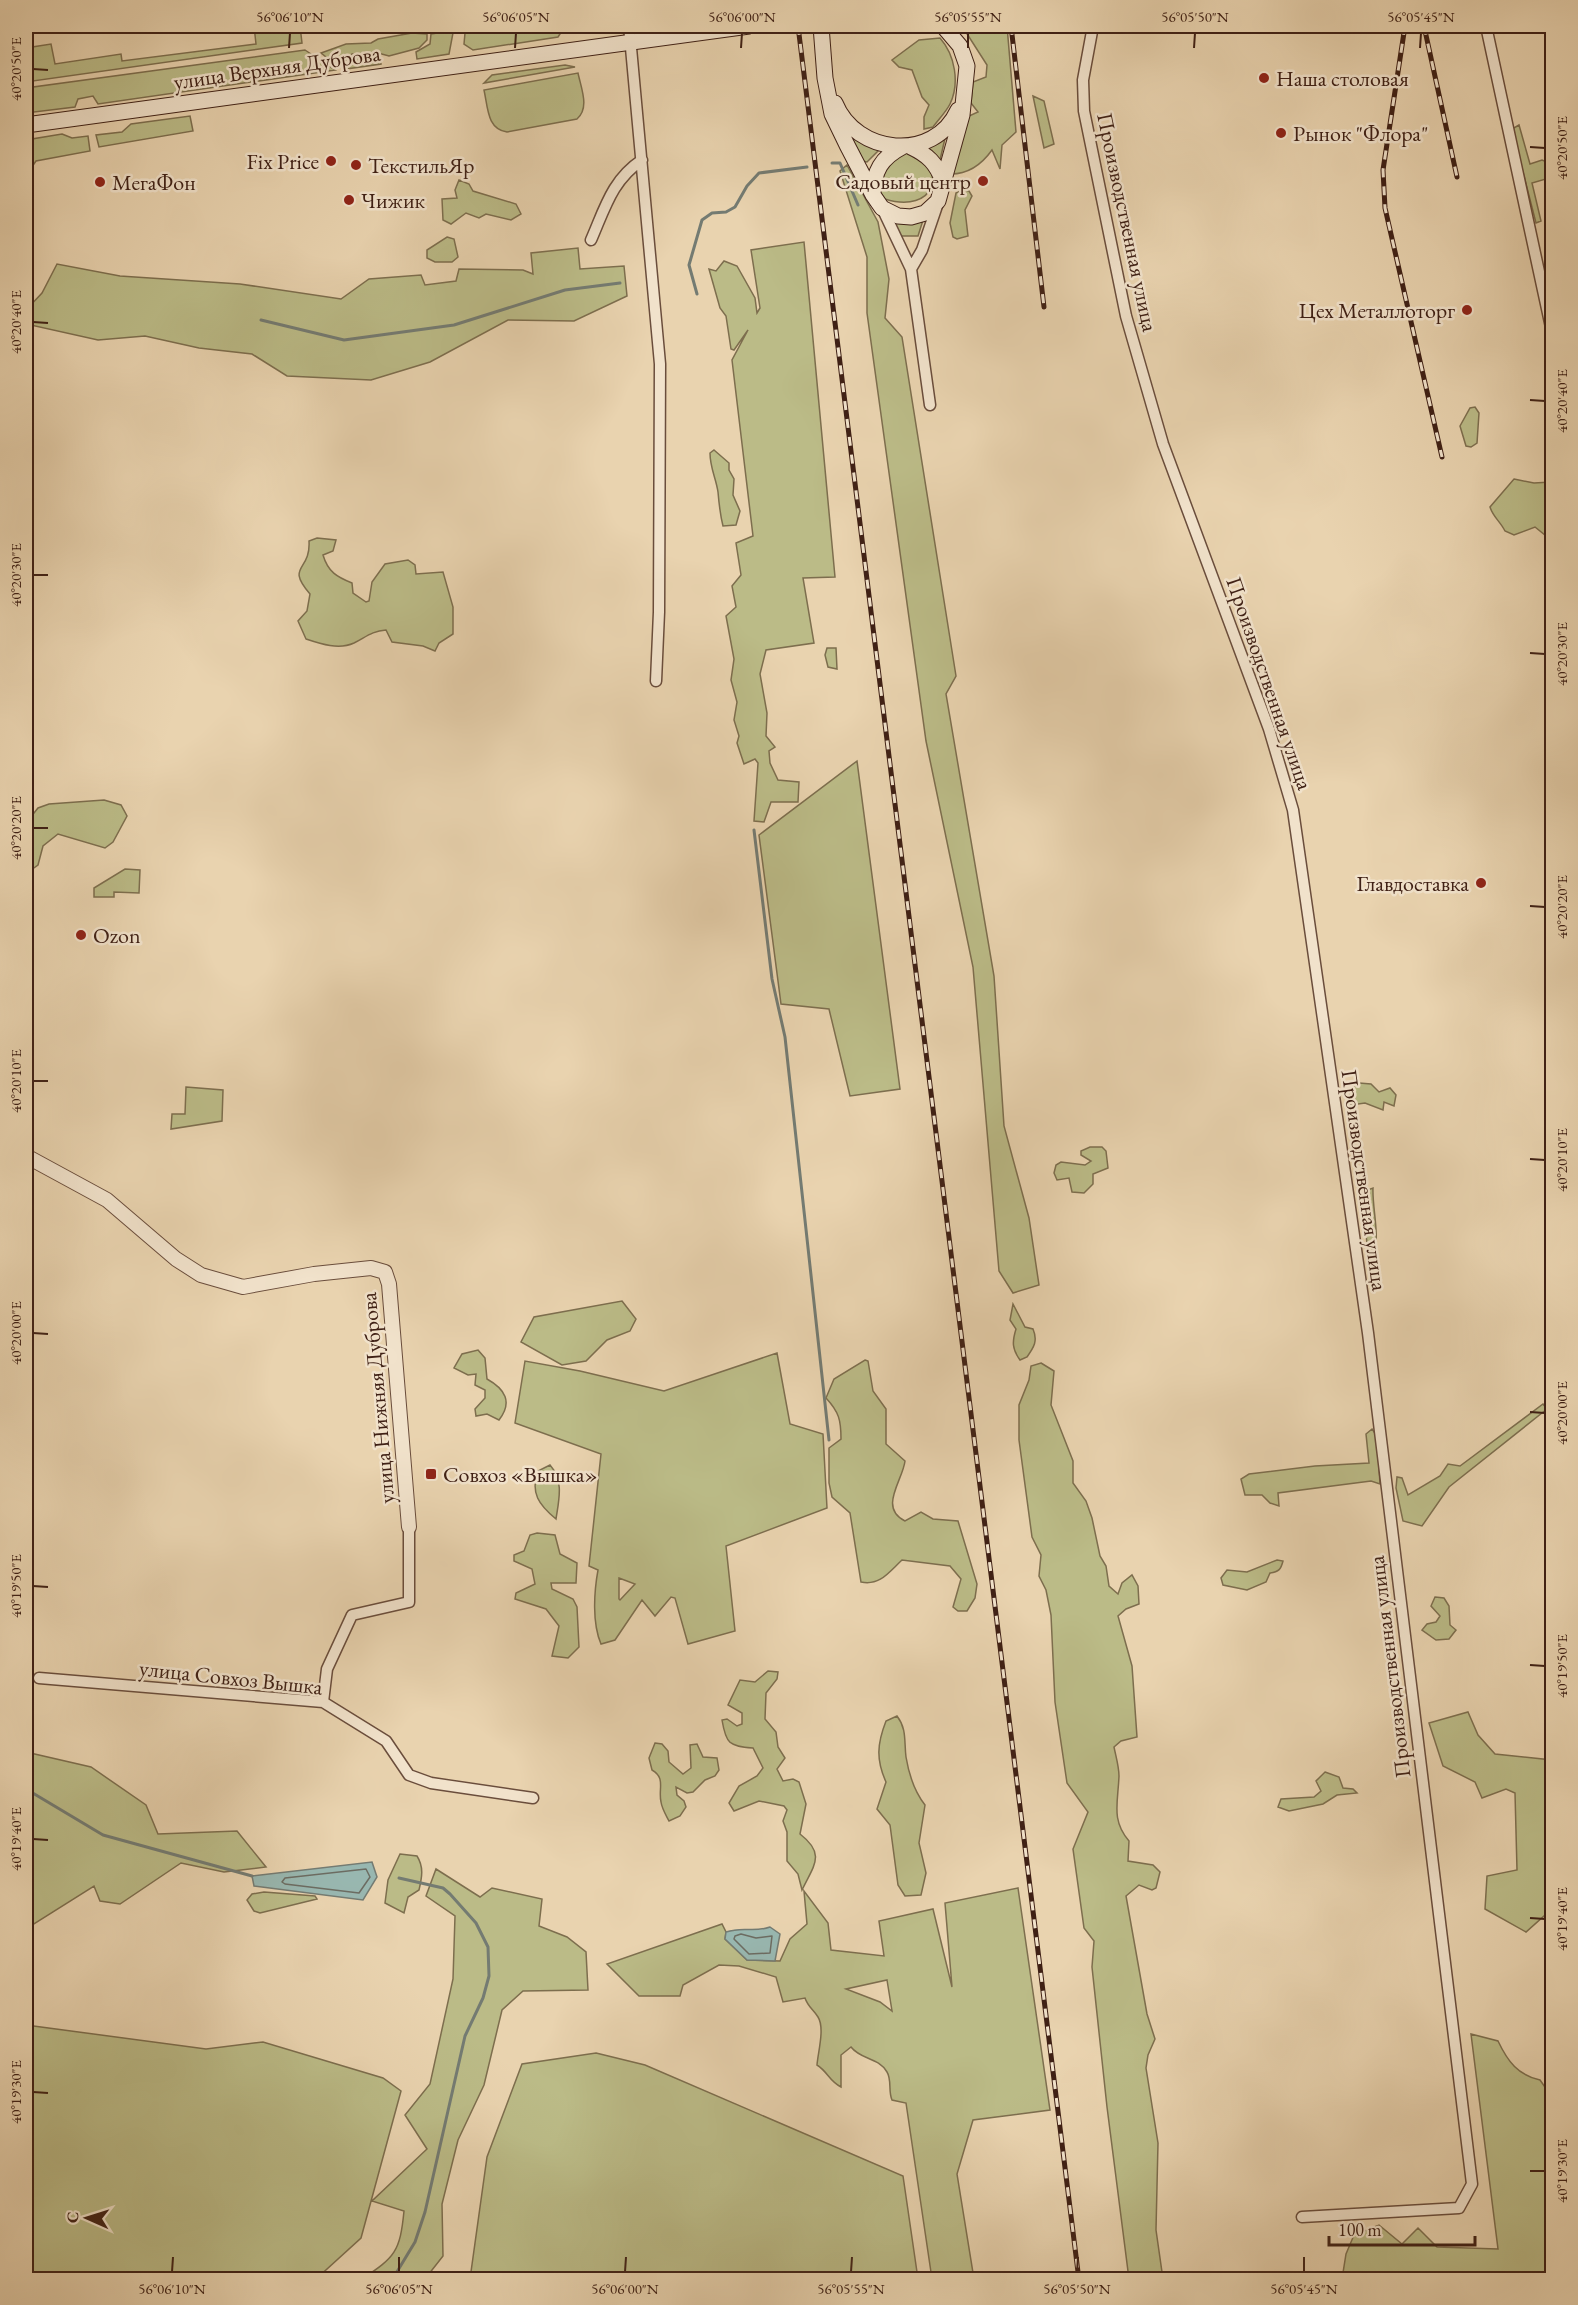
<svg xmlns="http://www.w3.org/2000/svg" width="1578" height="2305" viewBox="0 0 1578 2305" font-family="'EB Garamond',serif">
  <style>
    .green { fill: #bbbb87; stroke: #7d6e4e; stroke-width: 1.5; fill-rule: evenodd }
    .water { fill: #98b7b0; stroke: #747b72; stroke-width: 1.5 }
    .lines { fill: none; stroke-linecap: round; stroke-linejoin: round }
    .shore { stroke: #6c6c62; stroke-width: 1.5 }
    .stream { stroke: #747b72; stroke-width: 3 }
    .minor-casing { stroke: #6a4d3c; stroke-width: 13 }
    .tertiary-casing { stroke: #6a4d3c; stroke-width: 16 }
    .secondary-casing { stroke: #3f2015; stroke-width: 17 }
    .minor { stroke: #f1e2cb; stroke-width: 10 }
    .tertiary { stroke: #f1e2cb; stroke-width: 14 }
    .secondary { stroke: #f1e2cb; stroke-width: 15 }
    .rail-casing { stroke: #3f2015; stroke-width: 5 }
    .rail { stroke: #f1e2cb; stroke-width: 3; stroke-dasharray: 9; stroke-linecap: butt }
    .ticks { fill: none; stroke: #3f2015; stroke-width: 2 }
    .poi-dot { fill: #8f2418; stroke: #f1e2cb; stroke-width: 2 }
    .labels { text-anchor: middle; stroke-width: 5; stroke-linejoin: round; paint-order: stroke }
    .street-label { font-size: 22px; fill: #3f2015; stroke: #f1e2cb }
    .poi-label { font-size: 22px; fill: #3f2015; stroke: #f1e2cb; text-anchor: start }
    .neatline { fill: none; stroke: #3f2015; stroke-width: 2 }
    .ticks-label { font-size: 15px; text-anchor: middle; fill: #3f2015 }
  </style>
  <rect width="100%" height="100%" fill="#e9d3af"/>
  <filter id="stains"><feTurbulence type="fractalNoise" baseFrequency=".00333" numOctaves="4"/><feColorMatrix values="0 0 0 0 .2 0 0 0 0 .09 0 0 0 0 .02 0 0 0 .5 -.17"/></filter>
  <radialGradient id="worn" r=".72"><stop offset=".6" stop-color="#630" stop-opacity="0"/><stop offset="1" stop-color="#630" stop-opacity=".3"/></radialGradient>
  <path class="green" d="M254,26H300L302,43L26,82V48L51,44L55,64L121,54L122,61L256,44Z
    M962,26H989L992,29L1007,26L1016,132L1002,145L1000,169L992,150C982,164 969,174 951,174L969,116L978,112L971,103L973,82L986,77L987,65Z
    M557,29L560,34L558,37L473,50L464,44L465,33Z
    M444,32L453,33L449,54L417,59L416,52L430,44L431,34Z
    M412,33L427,34V40L419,48L389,56L378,53L352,54L346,60L335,64L321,53L346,44L371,43L378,39Z
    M940,38C955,55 960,83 950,104C946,112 938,120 933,127L924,129V117L929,105L922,97L912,70L899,67L892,60L919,40Z
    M305,50L335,70L98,104L93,96L78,99L75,107L26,113V88Z
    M352,56L380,58L381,64L346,69Z
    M565,65L575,67L484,83L492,75Z
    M578,73C581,88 590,108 577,119L507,132C487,129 488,108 484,90Z
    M1033,96L1044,101L1054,144L1044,148Z
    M190,116L193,131L99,147L96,135L122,132L131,124Z
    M1519,125L1530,164L1542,160L1552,164L1546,179L1532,183L1541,221L1536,223L1512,129Z
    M62,134L72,138L88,136L90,151L36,161L27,174L29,190H26V140Z
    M946,134L940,160L925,147Z
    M851,137L881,148L867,162L862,161Z
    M907,152C951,167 935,215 885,199L878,189L882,165Z
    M847,165L878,222L889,279L885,318L902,337L956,676L946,694L994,976L1004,1126L1029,1218L1039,1285L1013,1293L999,1271L973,967L926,741L867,313V257L840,171Z
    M459,180L469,184L473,191L516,204L521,214L511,220L486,214L479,218L466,213L451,224L443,220L442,199L457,198L455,190Z
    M961,190L969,191L972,196L965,210L968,236L957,239L953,237L950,223L956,193Z
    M26,194L30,202L32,231L26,232Z
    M924,217L918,236H900L891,218Z
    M447,237L454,239L458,257L452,262H435L427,258V250Z
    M804,242L835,577L803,578L814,643L766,650L760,674L767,713L766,736L775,747L769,751L770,763L778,780L799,782L798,802H771L764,822L754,821L758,763L755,759L744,764L737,743L739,736L734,720L737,702L731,680L734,659L726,616L736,607L732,586L741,575L736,543L753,536L732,360L748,330L734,350L731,349L726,316L720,308L709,269L716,271L724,261L737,266L755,298L757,313L760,308L751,250Z
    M578,248L580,269L624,266L627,296L574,321L508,320L430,362L371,380L287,376L252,354L199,348L145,336L98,340L26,324V310L42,293L57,264L120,276L240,284L341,299L369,279L421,275L425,285L456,281L459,269L523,270L533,274L531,253Z
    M1475,407L1479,413L1477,443L1471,447L1466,446L1460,426L1470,408Z
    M714,450L729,463V470L734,479L733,495L740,511L736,525L723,526C720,514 719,504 718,492C716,478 710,468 710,453Z
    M1514,479L1534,483L1551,482L1552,507L1547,510L1552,516V531L1545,535L1535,527L1514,535L1505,531C1500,521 1493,517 1490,507Z
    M317,538L336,540L333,551L323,555C328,572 337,577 352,583L353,593L366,602L369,601L372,582L385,564L408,560L415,565L416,574L443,572L453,607V634L439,643L435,651L423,646L392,642L386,630C372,631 366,637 354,643C339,650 321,644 306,639L298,621L307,611L310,594C285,565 311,572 309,541Z
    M827,648H836L837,669L828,667L825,655Z
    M857,761L900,1089L850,1096L829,1009L781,1004L759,835Z
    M104,800L121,805L127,816L113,842L105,848L58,834L43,846L38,865L31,870L26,868V823L38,808L49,804Z
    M125,869L140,870L139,893L114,892V897H94V888Z
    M1359,1083L1371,1084L1379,1092L1390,1088L1396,1095L1394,1106L1384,1102L1383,1110L1365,1103L1351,1105L1349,1099L1352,1087Z
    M186,1087L223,1090L222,1121L171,1129L172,1114H185Z
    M1090,1147H1102L1106,1151L1108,1168L1093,1174V1184L1084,1193L1072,1192L1069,1178L1057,1180L1054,1173L1056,1165L1061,1162L1085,1165L1091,1161L1081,1155V1151Z
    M1373,1188C1372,1206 1380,1237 1374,1251L1367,1244L1362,1192Z
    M622,1301L636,1319L630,1331L607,1340L586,1361L562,1365L521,1342L534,1317Z
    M1013,1304L1025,1327L1033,1329C1038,1341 1034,1347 1027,1357L1020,1360C1012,1349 1012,1342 1016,1329L1010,1320Z
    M478,1350L485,1358L487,1379C505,1389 513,1402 499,1420L487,1414L476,1416L475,1409L485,1398V1390L475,1385L476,1374L468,1375L454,1368L462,1354Z
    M777,1353L790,1424L823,1434L827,1508L726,1546L735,1631L688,1644L675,1598L671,1597L655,1616L642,1600L615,1640L601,1644C592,1623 594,1592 598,1570L589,1566L601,1454L515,1423L525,1361L580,1371L664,1391ZM619,1578L635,1584L620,1600L619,1599Z
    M865,1360L868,1361L873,1391L886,1409V1444L905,1461C903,1480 878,1508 905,1521L921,1512L933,1519L958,1521L977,1584L975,1598L967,1611H958L953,1607L961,1579L950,1566L902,1560C889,1572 880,1586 861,1582L850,1513L832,1497L829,1483V1448L841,1439C841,1420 839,1412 826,1398L834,1379Z
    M1041,1363L1054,1371L1051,1405L1073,1461V1483L1086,1501L1092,1518L1100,1556L1106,1566L1109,1586L1118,1594L1122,1583L1132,1575L1138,1586L1139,1604L1126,1609L1118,1616L1132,1666L1137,1737L1121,1741L1114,1747C1116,1757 1119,1767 1119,1776C1118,1803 1111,1820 1129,1841L1128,1861L1153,1865L1160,1872L1156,1888L1152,1890L1139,1885L1126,1896L1147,2014L1155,2039L1148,2055L1146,2068L1158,2143L1156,2230L1163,2279H1129L1107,2107L1092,1967L1094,1941L1084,1928L1073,1849L1088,1812L1067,1783L1055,1702L1051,1615L1046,1590L1039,1576L1041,1555L1032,1537L1019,1440V1405L1029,1380L1031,1366Z
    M1543,1404L1547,1409L1449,1487L1422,1526L1403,1521L1396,1488L1397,1477L1402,1478L1408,1495L1440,1476L1448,1464L1460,1466Z
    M1372,1429L1377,1436L1380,1484L1371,1481L1278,1493L1279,1506L1270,1503L1262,1495H1245L1241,1479L1249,1474L1315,1466L1369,1463L1366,1434Z
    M550,1465C564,1481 559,1499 556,1519C539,1505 530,1493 538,1471Z
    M537,1533L555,1535L560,1554L577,1563L576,1583H551L552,1589L573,1599L577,1607L579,1647L568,1658L552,1656L559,1626L546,1609L515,1599L516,1593L535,1584L532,1569L514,1561V1555L524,1551L530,1535Z
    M1277,1560L1283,1561C1281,1569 1279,1572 1270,1573L1266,1582L1247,1590L1223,1585L1221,1578L1227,1570L1247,1572Z
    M1435,1597L1444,1598L1449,1606L1450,1625L1456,1630L1449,1639L1436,1640L1422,1630L1427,1624L1436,1622L1440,1616L1431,1606Z
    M768,1671L778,1672L777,1679L766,1693L765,1719L776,1732L778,1747L785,1758L777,1769L783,1781L793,1779L799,1782L806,1804L800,1834C826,1854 814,1865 802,1890L798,1874L787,1861V1832L783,1821L787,1810L784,1806L759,1801L734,1811L729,1803L739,1786L757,1776L763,1768L753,1748C729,1746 726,1744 722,1720L727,1719L737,1726L742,1724V1713L728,1705L740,1680L755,1682Z
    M1468,1712L1478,1735L1495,1754L1552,1760V1883L1545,1915L1526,1932L1485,1909L1487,1876L1517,1870L1515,1793L1506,1789L1482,1798L1475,1782L1443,1766L1429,1723Z
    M897,1716C907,1729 904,1741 906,1757C909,1775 914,1791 925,1805L919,1843L926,1873L921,1895L905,1896L898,1885L890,1825L877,1809L886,1782C876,1760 877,1744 886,1721Z
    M655,1743L662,1744L668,1751L669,1762L683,1774L691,1768L690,1745L697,1744L703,1757L717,1758L719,1770L715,1776L705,1780L693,1792L687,1793L676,1787L677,1795L684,1801L686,1807L680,1816L669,1821C666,1815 662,1809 661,1802C658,1789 666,1778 652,1770L649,1758Z
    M26,1752L91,1767L146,1805L158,1834L237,1831L266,1867L224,1872L181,1863L120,1904L100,1901L94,1886L26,1929V1795L32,1784L26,1782Z
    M1325,1772L1339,1777L1343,1788L1353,1789L1357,1793L1337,1795L1323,1804L1289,1811L1278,1807L1281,1799L1314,1797L1321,1791L1316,1781Z
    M400,1854L417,1856C424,1867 422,1877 419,1890L408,1897L404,1913L385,1903L388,1880Z
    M436,1869L480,1897L492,1888L542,1899L539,1926L567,1937L586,1952L588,1990L523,1991L502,2010L484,2085L458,2140L442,2204L443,2256L425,2279H362C395,2257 400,2252 404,2211L372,2201L427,2149L405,2115L430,2084L453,1979L455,1916L426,1896Z
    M1018,1888L1050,2110L973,2120L957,2174L974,2279H932L906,2103L892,2100C888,2091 892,2080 887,2072C878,2057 861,2060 851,2047L841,2055V2087C829,2081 828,2072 817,2065C818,2052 825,2028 818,2017C813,2009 808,2007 805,1998L783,2002L776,1977L739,1966L719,1965L683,1985L680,1996H639L607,1964L722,1924L726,1932L725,1939L747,1960L780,1961L790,1939L807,1924L804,1891L828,1923L831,1950L884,1956L879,1921L933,1909L952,1987L945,1903ZM887,1980L892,2011L880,2002L846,1989Z
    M264,1892L315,1896L317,1899L260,1913L254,1911L247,1900L252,1894Z
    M26,2025L206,2049L263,2042L383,2078L401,2091L361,2238L316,2279H26Z
    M1471,2034L1498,2041C1508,2062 1518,2075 1540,2080L1552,2097V2279H1342L1346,2254L1354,2235L1379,2225L1402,2244L1418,2228L1437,2247L1498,2249Z
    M596,2053L645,2065L903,2176L918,2279H470L487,2157L522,2064Z"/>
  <path class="water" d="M1552,784V823H1551L1545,785Z
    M372,1862L377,1877L363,1900L254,1886L252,1876Z
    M770,1927L780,1934L775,1961L747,1960L725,1939L726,1932C744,1926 753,1933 770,1927Z"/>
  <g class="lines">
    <path class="shore" d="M366,1869L370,1877L359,1893L285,1884L282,1882L285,1878Z
      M741,1934L756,1938L772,1936L770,1953L749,1954L734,1939L735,1936Z"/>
    <path class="stream" d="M832,163H840L858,205
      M697,294L689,265L702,220L712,213L726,212L735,207L747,186L759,173L807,167
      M261,320L344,340L454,325L565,290L620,283
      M754,830L772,979L785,1037L829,1440
      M26,1789L103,1835L252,1876
      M392,2280L415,2242L425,2212L465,2036L483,1998L489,1976L488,1947L476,1923L450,1894L443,1888L399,1878"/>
    <defs>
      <path id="minor" d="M629,26L660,364L659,612L656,681
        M1093,26L1083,80L1084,111L1126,316L1163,444L1269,729L1293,810L1368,1333L1472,2184L1459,2208L1302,2217
        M1486,26L1552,332
        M882,208L911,269L930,405
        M591,240C605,208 612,180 642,160
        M911,269L922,250L938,203
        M39,1678L323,1702L386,1741L409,1775L431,1783L533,1798
        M323,1702L327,1669L352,1615L409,1602V1527"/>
      <path id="tertiary" d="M26,1156L107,1200L176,1259L201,1275L243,1287L314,1274L371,1268L385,1272L389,1284L409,1527"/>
      <path id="secondary" d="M821,26L825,78L832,114L847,145L873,195L882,208L898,216L911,217L925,213L938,201L962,115L967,66L960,46L943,26
        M835,103C856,155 934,163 958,110
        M26,125L749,26
        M911,147C928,155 936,163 943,181
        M873,194C874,171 881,158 902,147"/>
    </defs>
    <use href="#minor" class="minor-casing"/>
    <use href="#tertiary" class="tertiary-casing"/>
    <use href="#secondary" class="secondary-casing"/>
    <use href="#minor" class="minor"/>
    <use href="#tertiary" class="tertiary"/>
    <use href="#secondary" class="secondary"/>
    <defs>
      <path id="rail" d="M798,26L1079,2280
        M1011,26L1044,307
        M1405,26L1383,170L1385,208L1442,457
        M1424,26L1457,177"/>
    </defs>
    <use href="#rail" class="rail-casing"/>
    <use href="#rail" class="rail"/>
  </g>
  <path class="ticks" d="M289,48L290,33M515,48L516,33M741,48L742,33M968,48V33M1194,48L1195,33M1420,48L1421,33M33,69L48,70M1530,147L1545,148M33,322L48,323M1530,400L1545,401M33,575H48M1530,653L1545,654M33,828H48M1530,906L1545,907M33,1081H48M1530,1159L1545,1160M33,1333L48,1334M1530,1412L1545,1413M33,1586L48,1587M1530,1665L1545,1666M33,1839L48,1840M1530,1918L1545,1919M33,2092L48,2093M1530,2171H1545M172,2272L173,2257M399,2272V2257M625,2272L626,2257M851,2272L852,2257M1077,2272L1078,2257M1304,2272V2257"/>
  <g class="poi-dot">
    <circle cx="1264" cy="78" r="6"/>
    <circle cx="1281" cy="133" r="6"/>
    <circle cx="331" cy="161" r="6"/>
    <circle cx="356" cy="165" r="6"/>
    <circle cx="983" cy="181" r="6"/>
    <circle cx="100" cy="182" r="6"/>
    <circle cx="349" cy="200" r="6"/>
    <circle cx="1467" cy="310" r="6"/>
    <circle cx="1481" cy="883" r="6"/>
    <circle cx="81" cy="935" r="6"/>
    <rect x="425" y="1468" width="12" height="12" rx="3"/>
  </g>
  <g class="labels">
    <g class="street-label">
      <text transform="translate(277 67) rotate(-8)" y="8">улица Верхняя Дуброва</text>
      <text transform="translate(1128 222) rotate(78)" y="8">Производственная улица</text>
      <text transform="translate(1270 683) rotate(71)" y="8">Производственная улица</text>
      <text transform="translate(1365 1180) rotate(82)" y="8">Производственная улица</text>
      <text transform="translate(377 1398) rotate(-95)" y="8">улица Нижняя Дуброва</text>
      <text transform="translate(1389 1667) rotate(-97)" y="8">Производственная улица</text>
      <text transform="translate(231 1677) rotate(6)" y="8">улица Совхоз Вышка</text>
    </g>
    <g class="poi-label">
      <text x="1276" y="86">Наша столовая</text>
      <text x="1293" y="141">Рынок "Флора"</text>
      <text x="319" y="169" text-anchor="end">Fix Price</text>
      <text x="368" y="173">ТекстильЯр</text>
      <text x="971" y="189" text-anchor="end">Садовый центр</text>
      <text x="112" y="190">МегаФон</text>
      <text x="361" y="208">Чижик</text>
      <text x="1455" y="318" text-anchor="end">Цех Металлоторг</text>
      <text x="1469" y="891" text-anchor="end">Главдоставка</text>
      <text x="93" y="943">Ozon</text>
      <text x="443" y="1482">Совхоз «Вышка»</text>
    </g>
  </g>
  <rect width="1578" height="2305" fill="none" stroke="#e9d3af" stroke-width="66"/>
  <g transform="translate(87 2218) rotate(273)" stroke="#f1e2cb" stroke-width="4.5" paint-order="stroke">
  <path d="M0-4.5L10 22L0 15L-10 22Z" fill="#3f2015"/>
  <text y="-9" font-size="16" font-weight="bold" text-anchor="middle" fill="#3f2015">С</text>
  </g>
  <path d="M1329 2236v9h146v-9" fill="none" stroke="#3f2015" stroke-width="3"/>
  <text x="1338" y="2236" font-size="18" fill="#3f2015" stroke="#f1e2cb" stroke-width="4.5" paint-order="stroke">100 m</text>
  <rect x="33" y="33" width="1512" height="2239" class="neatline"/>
  <g class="ticks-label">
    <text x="290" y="22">56°06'10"N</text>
    <text x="516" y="22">56°06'05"N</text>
    <text x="742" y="22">56°06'00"N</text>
    <text x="968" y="22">56°05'55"N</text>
    <text x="1195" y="22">56°05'50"N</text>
    <text x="1421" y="22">56°05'45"N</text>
    <text transform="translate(16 69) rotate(-90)" y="5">40°20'50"E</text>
    <text transform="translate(1562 148) rotate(-90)" y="5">40°20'50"E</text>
    <text transform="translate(16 322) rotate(-90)" y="5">40°20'40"E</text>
    <text transform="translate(1562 401) rotate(-90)" y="5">40°20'40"E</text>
    <text transform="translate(16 575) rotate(-90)" y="5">40°20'30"E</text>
    <text transform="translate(1562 654) rotate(-90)" y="5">40°20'30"E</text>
    <text transform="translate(16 828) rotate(-90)" y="5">40°20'20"E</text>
    <text transform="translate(1562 907) rotate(-90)" y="5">40°20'20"E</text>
    <text transform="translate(16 1081) rotate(-90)" y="5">40°20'10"E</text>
    <text transform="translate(1562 1160) rotate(-90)" y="5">40°20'10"E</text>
    <text transform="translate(16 1333) rotate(-90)" y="5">40°20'00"E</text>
    <text transform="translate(1562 1413) rotate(-90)" y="5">40°20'00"E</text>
    <text transform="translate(16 1586) rotate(-90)" y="5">40°19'50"E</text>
    <text transform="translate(1562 1666) rotate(-90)" y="5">40°19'50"E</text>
    <text transform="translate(16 1839) rotate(-90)" y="5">40°19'40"E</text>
    <text transform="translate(1562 1919) rotate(-90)" y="5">40°19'40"E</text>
    <text transform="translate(16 2092) rotate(-90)" y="5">40°19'30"E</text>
    <text transform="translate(1562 2171) rotate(-90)" y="5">40°19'30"E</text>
    <text x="172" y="2294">56°06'10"N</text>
    <text x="399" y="2294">56°06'05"N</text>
    <text x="625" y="2294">56°06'00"N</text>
    <text x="851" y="2294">56°05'55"N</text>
    <text x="1077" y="2294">56°05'50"N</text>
    <text x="1304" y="2294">56°05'45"N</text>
  </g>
  <rect width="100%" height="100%" filter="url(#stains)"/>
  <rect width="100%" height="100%" fill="url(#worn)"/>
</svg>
